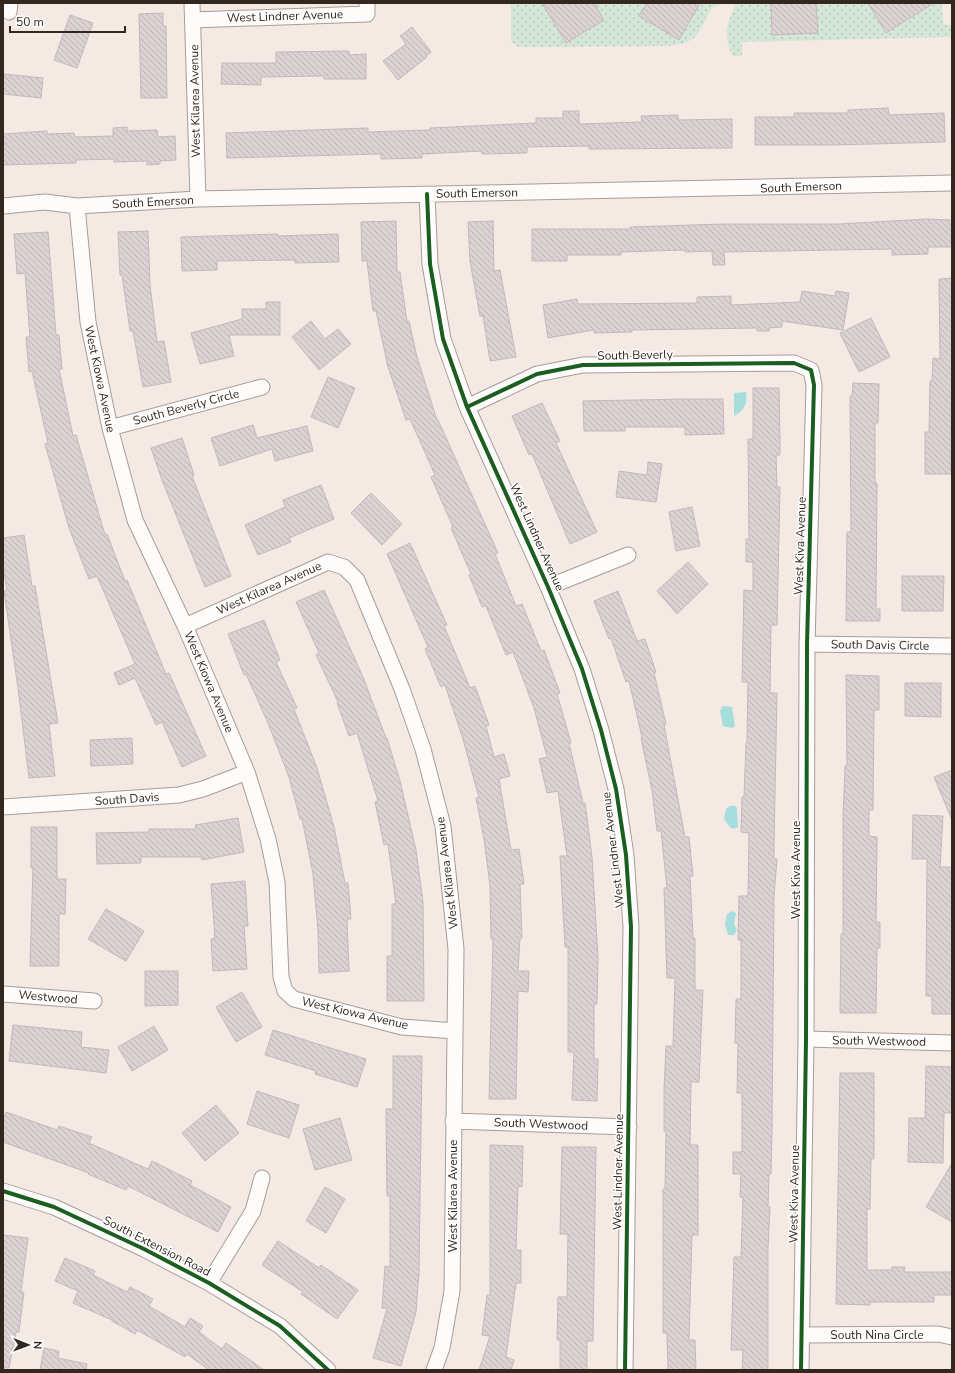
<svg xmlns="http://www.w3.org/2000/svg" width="955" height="1373" viewBox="0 0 955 1373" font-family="'Nunito Sans',sans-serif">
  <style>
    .park { fill: url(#park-dots) }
    .water { fill: #a6dedd }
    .building { fill: url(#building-back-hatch); stroke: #c2b9ba }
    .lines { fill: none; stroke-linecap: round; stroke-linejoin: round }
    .minor-casing { stroke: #a79d97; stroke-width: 17 }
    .minor { stroke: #fdfcfb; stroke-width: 15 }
    .cycleway-casing { stroke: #fff; stroke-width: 6 }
    .cycleway { stroke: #1b5e20; stroke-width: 4 }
    .labels { text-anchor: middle; stroke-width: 3; stroke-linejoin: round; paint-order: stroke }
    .street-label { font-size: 12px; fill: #332820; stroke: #fff }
  </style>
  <defs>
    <pattern id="park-dots" width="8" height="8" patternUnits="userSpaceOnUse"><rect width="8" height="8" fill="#d4e6d6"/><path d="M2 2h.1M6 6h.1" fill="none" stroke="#b6c5b7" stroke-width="1.8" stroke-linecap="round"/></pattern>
    <pattern id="building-back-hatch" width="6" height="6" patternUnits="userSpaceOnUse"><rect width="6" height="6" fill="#dcd2d4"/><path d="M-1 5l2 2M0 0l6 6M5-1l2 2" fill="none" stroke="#bdb4b6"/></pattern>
  </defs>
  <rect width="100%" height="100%" fill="#f4e9e3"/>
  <path class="park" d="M511,3H542L566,43L604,20L594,3H647L640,16L678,39L700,3H724L712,8C696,33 702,42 668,46L518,47L511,41Z
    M736,3H771L772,35L817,33L816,3H868L887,33L925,9L922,3H942L943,25H952V37L742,42V56H733C722,34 727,24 736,3Z"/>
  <path class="water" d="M746,392C748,404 744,411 734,416V393Z
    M723,706L732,707L735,726L732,728L723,726L720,711Z
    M730,806H736L737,809L738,827C730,832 728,824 724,819L726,809Z
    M732,911L736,913L734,924L737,930L734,935H728L725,924L727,914Z"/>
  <path class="building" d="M542,3H594L604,20L566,43Z
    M647,3H700L679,40L639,16Z
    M771,3H816L818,33L772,35Z
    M868,3H934L886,33Z
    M163,13V26H166L167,98H141L139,14Z
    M70,15L93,23L77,68L54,60Z
    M412,27L431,52L426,56L427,57L398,80L383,61L406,44L400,36Z
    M349,51V55L366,54V79H324V76L261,77V85L221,84L222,63H276V52Z
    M3,74L43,78L41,98L3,94Z
    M888,108L889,115L944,113L945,142L836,145H755V117H794V113H848V110Z
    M563,111H579V124L642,122L641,116L678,115V120L732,119V148L589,149V146L527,147V153L482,154V151L422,154V158L381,159V154L227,158L226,133L368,128V132L430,130V128L536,123V118H563Z
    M127,127V131L157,130L158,137L175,136L176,160L160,161V164L147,165V161L114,162V159L76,160V163L3,165V134L47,131V134L74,133L75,137L113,136V128Z
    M927,219L952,220V247H928V254L892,255V249L724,252L725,265H713L712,251L685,252V250L621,252V255H567V261H532V229H630V227L723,224H838Z
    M396,221L397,272H400L407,322L409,321L417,357L437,420H438L498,553L495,554L516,606L522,604L541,651L544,650L560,693L557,694L571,743H569L583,803H585L592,857L598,958L597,1004H594V1059H598L597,1101L572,1100L574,1052H568V947H565L560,856H567L558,791L547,793L539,759L547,757L534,708L513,652L506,655L486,606L482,607L469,575L471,574L451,528L453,527L431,477L435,475L410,419L406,420L388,367L376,311H373L367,261H362L361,222Z
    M493,221L494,271L500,270L516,357L490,361L483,316H480L470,261L468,222Z
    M148,231L150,285L157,342L164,341L171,382L143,387L133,331H130L122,275H120L118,232Z
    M48,232L56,335H59L62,369H59L73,436L76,435L105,535L107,534L125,581L127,580L166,674L169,673L206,756L182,767L162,722L156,725L135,678L119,685L114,673L135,664L97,576L89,579L69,528L45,444L48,443L32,371L29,372L26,337H30L25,273L17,274L14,234Z
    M278,234V236L338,234L339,262L295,263V260L217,261V270L182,271L181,237Z
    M952,278L951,474H925V432H929L930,381H932L933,358L940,359L939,279Z
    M802,291L835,296L836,291L849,293L843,330L782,321V327L769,328V331H757V328L632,330V332L594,333V330L548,338L543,305L577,299L578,304L697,303V297L731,296V305L800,302Z
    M266,302H280V335H229L234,356L200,364L191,333L242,319V309H266Z
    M871,318L890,357L859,372L840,333Z
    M311,321L325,339L338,329L351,344L319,370L292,337Z
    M328,377L355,388L338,428L311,417Z
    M853,383L879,384L878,423H875V483H877L876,609H880V621H846L847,532H851L850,396H852Z
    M753,388H779L780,439V455H776L777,487H780L777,625H771L770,693H777L774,846V859H777L774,896L772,1132L771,1174H769L768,1207H770L768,1248V1370H742L743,1350H731L734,1257H741L743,1197H740L741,1174H733V1152H742V1093H737L738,1043H735L736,999H741V940H738L739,896H748L749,833L741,832L742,797H744L746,743H747L748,682H742L744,590L753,591V562H746V539H749L748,439H753Z
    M684,399H723L724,434L685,435V427H625V431H584L583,401Z
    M542,403L560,441L556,443L597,532L570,544L532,454L529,455L512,416Z
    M253,425L257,438L307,426L313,451L275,461L272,449L220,466L211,438Z
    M182,438L194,475L192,476L231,576L205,587L162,480L151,448Z
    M648,462L662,464L656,502L616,497L619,471L647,475Z
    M321,485L334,519L289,538L291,542L258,555L245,525L285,507L283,500Z
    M371,493L402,524L382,545L351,513Z
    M692,507L700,546L676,551L669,512Z
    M24,535L32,586H35L58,723L49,724L55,776L29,778L18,688L4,591L7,590L3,567V538Z
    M410,543L447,625L444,626L470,688L475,686L489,725L486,726L494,757L504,754L510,776L499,779L511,850L519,849L524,884H520L522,938L520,939L518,971H529L528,992L518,991L516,1099H489L493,939H491L490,886L484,839L476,798H479L463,739L445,685L441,687L425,649L428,647L387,554Z
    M688,562L708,584L677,614L657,591Z
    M902,576H944L943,611H902Z
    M324,590L363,677L386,738H387L400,781L416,850L423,902L424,1001H387V956H392V904H396L388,844L384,845L375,802L378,801L357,733L349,736L337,703L338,702L316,655L319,653L296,602Z
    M618,591L637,641L645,639L656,672L654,673L666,724L664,725L685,837H689L693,876H690L693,938H695V990H703L699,1082H691L690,1145H698V1235H692L689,1340H695L696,1370H668L667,1333H663V1189H665L666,1131H664V1090L666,1046H673L675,978H667L664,888H667L661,831H657L652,790L641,738L642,737L629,681L626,682L611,638L609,639L594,601Z
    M264,620L280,660L276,662L297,708L294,709L317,768L334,827L345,883H348L351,919H347L349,971L319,973L318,931L313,874L302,819H300L289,777L268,723L246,674L244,675L228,634Z
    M846,675L879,676V710H874L873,810H869V836L877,837L876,922H880V948H877L876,1013H840L841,934H843V819L845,766H847Z
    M905,683H941V717L905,716Z
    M132,738L133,764L91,766L90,740Z
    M952,770V820L934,777Z
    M913,815L943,816L940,867H952V1014H932V996H926L927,859H912Z
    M238,818L244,852L202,860L201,857H141V863L97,864L96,833L149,832V829H196L195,825Z
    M31,827H57V879H66L65,914H59V966H30L33,868H31Z
    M245,881L248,926H244L247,969L213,971L211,939L215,938L211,884Z
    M106,909L144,931L126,961L88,939Z
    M145,971H178V1005L145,1006Z
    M242,992L262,1027L236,1042L216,1007Z
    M13,1025L82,1032L81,1047L109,1050L106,1073L9,1061Z
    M154,1026L168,1050L132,1071L118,1047Z
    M273,1030L366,1059L357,1087L315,1074L316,1071L265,1055Z
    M393,1056H422L419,1272L416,1312L401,1366L373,1358L387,1308H382L385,1266L390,1267V1196H387L386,1109H393Z
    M926,1066L952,1067V1113H944L943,1163L908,1162L909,1118H925Z
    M840,1073H874V1159H871L870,1209H867V1270H892V1267H905L904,1272H952V1295H934V1302H870V1305L836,1304Z
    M257,1091L299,1105L289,1138L247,1124Z
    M216,1105L239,1133L205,1161L182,1133Z
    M6,1112L57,1130L59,1126L92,1137L89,1143L148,1169L152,1161L192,1181L190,1185L231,1207L218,1232L128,1186L126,1190L88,1174L89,1173L3,1142V1120Z
    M340,1118L352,1160L315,1170L303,1129Z
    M490,1145L523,1146L522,1187L518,1186L516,1250H521V1283H516L506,1357L514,1360L511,1370H479L490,1336L482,1335L487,1295H490Z
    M562,1147H596L593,1341H587V1370H560V1340H557L558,1297H567L568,1234H560Z
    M952,1163V1222L926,1207Z
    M325,1187L345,1199L326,1233L306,1221Z
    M3,1235L28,1238L21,1292H24L19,1332H16L9,1368H3Z
    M278,1241L319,1268L321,1265L358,1290L337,1319L301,1294L303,1292L262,1265Z
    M65,1258L95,1271L93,1275L127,1292L130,1287L153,1299L149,1306L185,1327L190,1318L203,1326L199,1332L222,1349L226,1343L264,1370H209L187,1354L185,1357L137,1330L135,1334L112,1321V1320L73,1303L78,1291L55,1281Z
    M44,1348L59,1351L58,1358L87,1364L86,1370H40Z"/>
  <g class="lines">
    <defs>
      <path id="minor" d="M192,3L198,199
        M9,12L10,3
        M193,20L367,14V3
        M427,194L430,264L443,339L467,407L548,587L582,669L601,730L616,789L626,855L631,927L625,1370
        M3,206L45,202L77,206L198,199L952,183
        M77,206L88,322L110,428L135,520L185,626L247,772L268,839L277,882L281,977L285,991L294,999L402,1027L455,1031
        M467,407L537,374L583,365L794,363L811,370L814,385L807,644L806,1039L801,1370
        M110,428L262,387
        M548,587L628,555
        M185,626L328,562L344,567L357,580L402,689L423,749L443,826L456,949L452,1291L442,1348L434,1370
        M807,644L952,646
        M3,807L179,795L203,789L247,772
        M3,994L94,1001
        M806,1039L952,1043
        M453,1121L629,1127
        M3,1191L54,1207L144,1249L209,1283L280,1326L328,1370
        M209,1283L253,1211L262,1178
        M802,1335L938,1334L952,1337"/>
    </defs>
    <use href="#minor" class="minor-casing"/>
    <use href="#minor" class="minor"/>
    <defs>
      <path id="cycleway" d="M427,194L430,264L443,339L467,407L548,587L582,669L601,730L616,789L626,855L631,927L625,1370
        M467,407L537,374L583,365L794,363L811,370L814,385L807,644L806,1039L801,1370
        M3,1191L54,1207L144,1249L209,1283L280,1326L328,1370"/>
    </defs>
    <use href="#cycleway" class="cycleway-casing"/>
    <use href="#cycleway" class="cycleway"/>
  </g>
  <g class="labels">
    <g class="street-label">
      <text transform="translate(285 16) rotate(-2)" y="4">West Lindner Avenue</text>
      <text transform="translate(195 101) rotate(-91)" y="4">West Kilarea Avenue</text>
      <text transform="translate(801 187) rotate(-2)" y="4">South Emerson</text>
      <text transform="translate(477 193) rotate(-1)" y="4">South Emerson</text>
      <text transform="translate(153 202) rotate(-3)" y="4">South Emerson</text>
      <text transform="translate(635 355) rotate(-1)" y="4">South Beverly</text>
      <text transform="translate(100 379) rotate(78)" y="4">West Kiowa Avenue</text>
      <text transform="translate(186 407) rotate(-15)" y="4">South Beverly Circle</text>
      <text transform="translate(537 537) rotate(66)" y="4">West Lindner Avenue</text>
      <text transform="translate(800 546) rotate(-88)" y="4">West Kiva Avenue</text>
      <text transform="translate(269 588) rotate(-24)" y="4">West Kilarea Avenue</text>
      <text transform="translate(880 645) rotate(1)" y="4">South Davis Circle</text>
      <text transform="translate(209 682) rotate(67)" y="4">West Kiowa Avenue</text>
      <text transform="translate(127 799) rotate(-4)" y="4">South Davis</text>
      <text transform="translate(613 850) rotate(-97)" y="4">West Lindner Avenue</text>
      <text transform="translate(796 870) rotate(-90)" y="4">West Kiva Avenue</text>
      <text transform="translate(447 873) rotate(-97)" y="4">West Kilarea Avenue</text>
      <text transform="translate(48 997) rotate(5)" y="4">Westwood</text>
      <text transform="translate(355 1013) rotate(13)" y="4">West Kiowa Avenue</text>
      <text transform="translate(879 1041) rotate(1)" y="4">South Westwood</text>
      <text transform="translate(541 1124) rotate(2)" y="4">South Westwood</text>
      <text transform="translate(618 1172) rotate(-89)" y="4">West Lindner Avenue</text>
      <text transform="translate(794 1194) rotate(-89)" y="4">West Kiva Avenue</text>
      <text transform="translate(453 1196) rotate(-90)" y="4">West Kilarea Avenue</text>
      <text transform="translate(157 1246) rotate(27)" y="4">South Extension Road</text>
      <text x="877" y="1339">South Nina Circle</text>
    </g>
  </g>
  <rect width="955" height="1373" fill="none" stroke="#332820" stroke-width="8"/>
  <g transform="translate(28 1345) rotate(91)" stroke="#ffffff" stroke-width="3" paint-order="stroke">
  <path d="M0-3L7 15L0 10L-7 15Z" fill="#332820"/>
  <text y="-6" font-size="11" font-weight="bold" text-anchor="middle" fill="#332820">N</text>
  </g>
  <path d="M10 26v6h115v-6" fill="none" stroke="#332820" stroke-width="2"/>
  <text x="16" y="26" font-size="12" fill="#332820" stroke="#ffffff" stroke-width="3" paint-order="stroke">50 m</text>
</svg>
